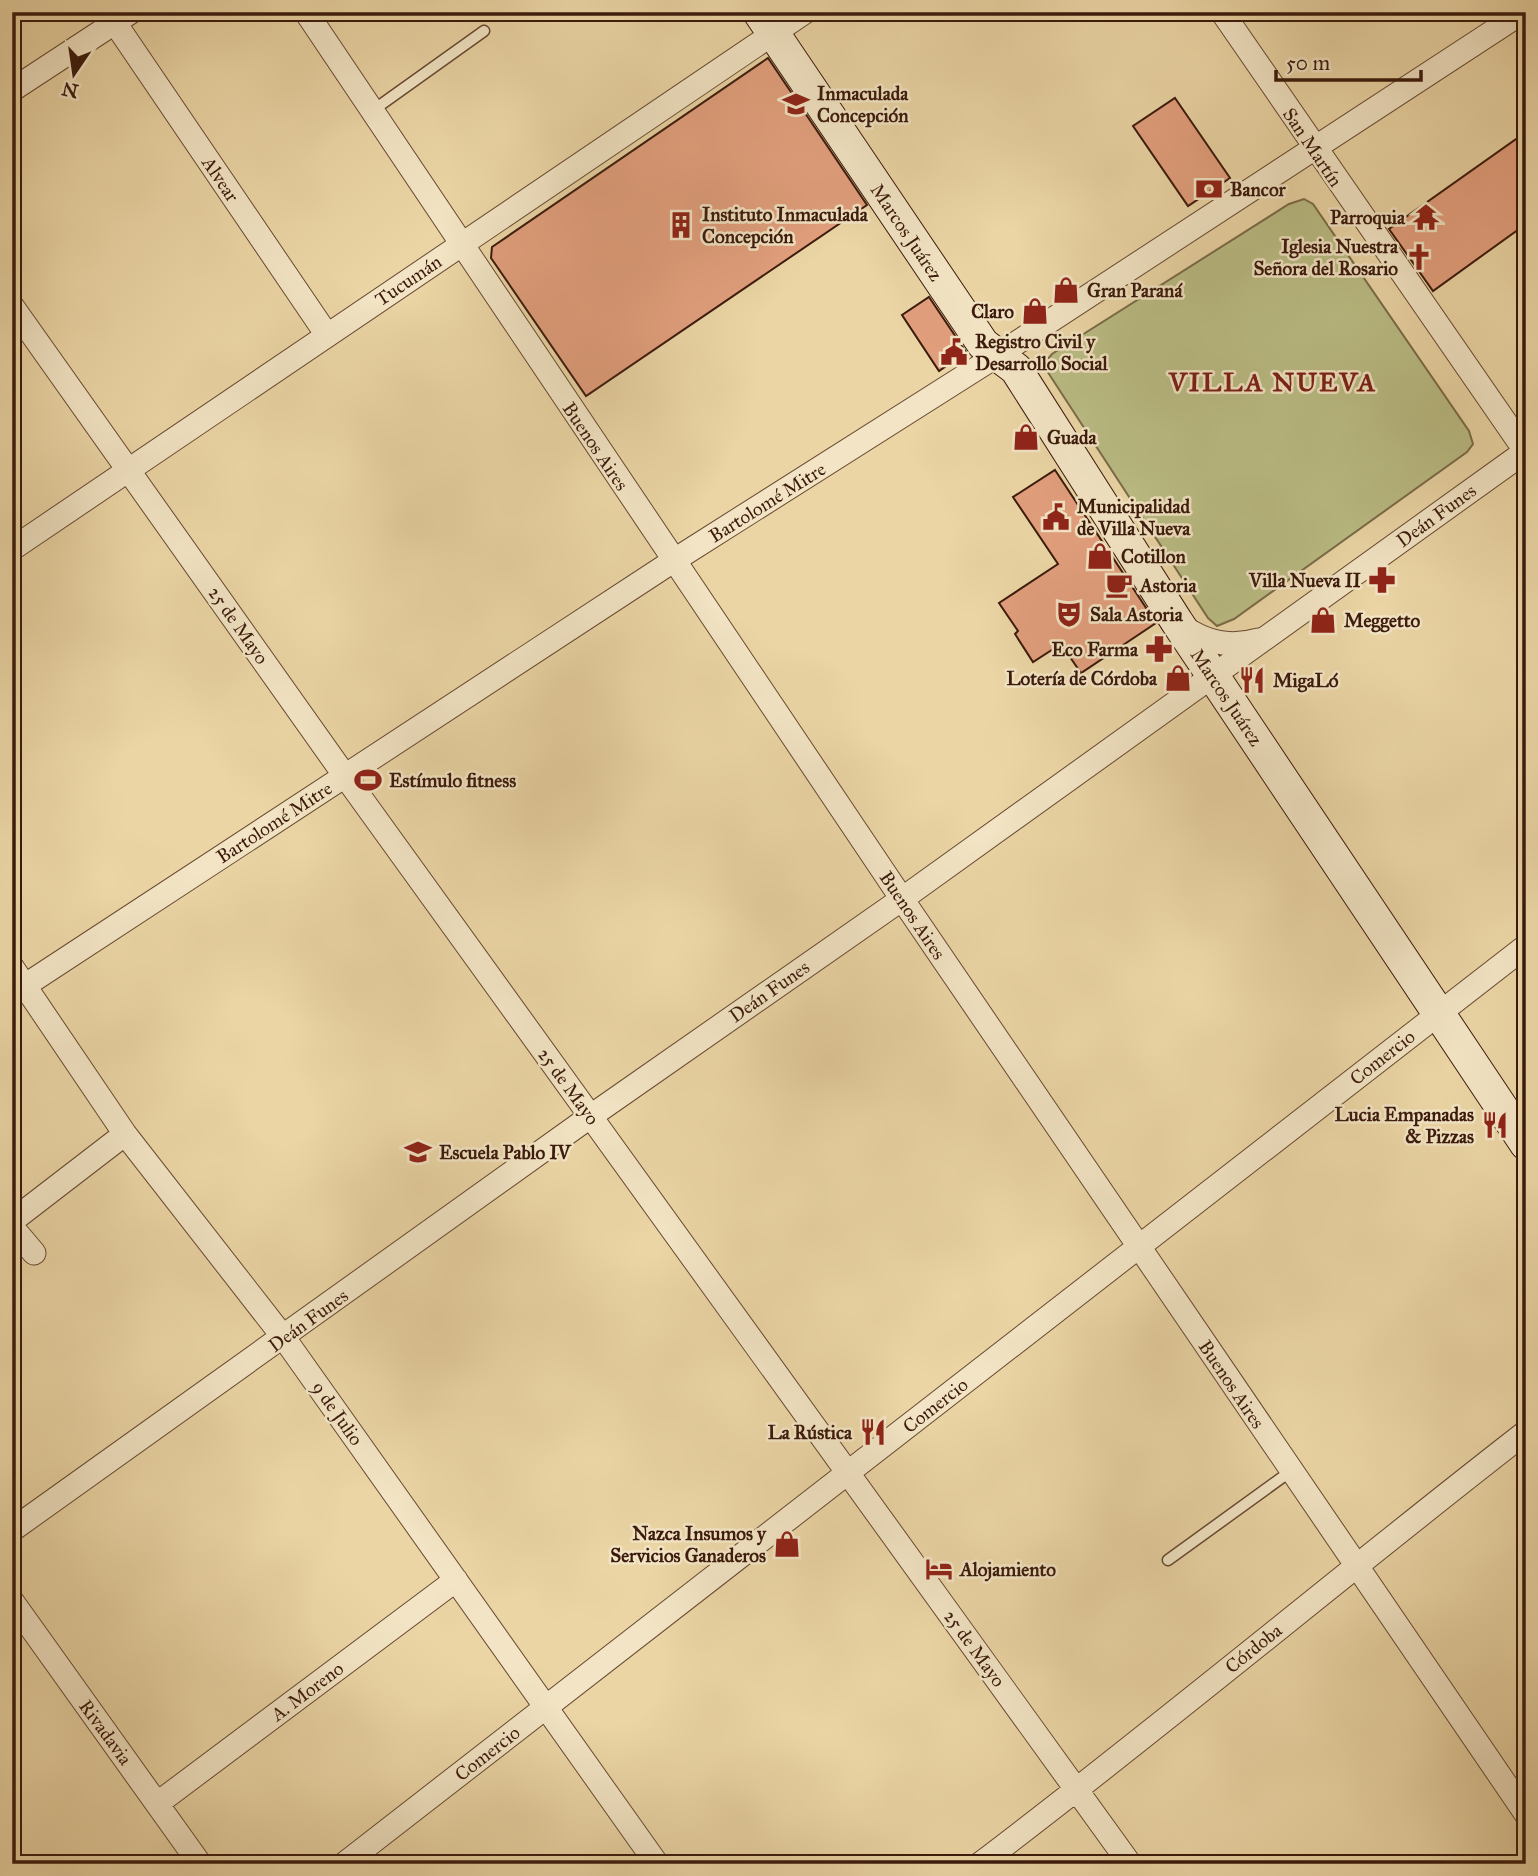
<svg xmlns="http://www.w3.org/2000/svg" width="1538" height="1876" viewBox="0 0 1538 1876" font-family="'IM FELL Great Primer',serif">
  <style>
    .green { fill: #babc84; stroke: #7a6b48; stroke-width: 2 }
    .building { fill: #e29f7d; stroke: #3b1a0c; stroke-width: 2 }
    .lines { fill: none; stroke-linecap: round; stroke-linejoin: round }
    .lane-casing { stroke: #674932; stroke-width: 13 }
    .street-casing { stroke: #674932; stroke-width: 25 }
    .secondary-casing { stroke: #3b1a0c; stroke-width: 34 }
    .lane { stroke: #f2e4c4; stroke-width: 10 }
    .street { stroke: #f2e4c4; stroke-width: 23 }
    .secondary { stroke: #f2e4c4; stroke-width: 32 }
    .labels { text-anchor: middle; stroke-width: 5; stroke-linejoin: round; paint-order: stroke }
    .poi-label { font-size: 19px; font-weight: bold; fill: #3b1a0c; stroke: #f2e4c4; text-anchor: start }
    .street-label { font-size: 19px; fill: #3b1a0c; stroke: #f2e4c4 }
    .district-label { font-size: 26px; font-weight: bold; letter-spacing: 2px; fill: #7a1f14; stroke: #f2e4c4 }
  </style>
  <rect width="100%" height="100%" fill="#ebd5a5"/>
  <filter id="stains"><feTurbulence type="fractalNoise" baseFrequency=".00286" numOctaves="4"/><feColorMatrix values="0 0 0 0 .2 0 0 0 0 .09 0 0 0 0 .02 0 0 0 .5 -.17"/></filter>
  <radialGradient id="worn" r=".72"><stop offset=".6" stop-color="#630" stop-opacity="0"/><stop offset="1" stop-color="#630" stop-opacity=".3"/></radialGradient>
  <path class="green" d="M1304,199L1313,204L1469,431L1473,444L1467,452L1234,619L1217,626L1208,618L1047,371L1046,361L1052,354L1289,204Z"/>
  <path class="building" d="M768,58L867,205L586,396L491,258L492,247Z
    M1175,98L1230,178L1188,206L1133,126Z
    M1526,132V224L1433,291L1389,229Z
    M929,297L966,352L939,371L902,315Z
    M1055,470L1156,623L1081,673L1061,644L1033,662L1015,634L1018,631L999,603L1058,564L1013,497Z"/>
  <g class="lines">
    <defs>
      <path id="lane" d="M372,111L484,31
        M1168,1560L1291,1471"/>
      <path id="street" d="M306,12L902,899L1526,1814
        M1222,12L1526,452
        M115,23L327,335
        M12,90L131,12
        M12,306L345,776L1130,1864
        M12,549L805,12
        M1182,626C1206,643 1230,648 1258,640
        M12,967L125,1134L284,1338L657,1864
        M12,994L673,561L998,355L1523,12
        M12,1221L125,1134
        M12,1227L34,1253
        M12,1530L591,1116L902,899L1526,451
        M12,1601L200,1864
        M158,1803L456,1580
        M344,1864L1526,946
        M980,1864C1165,1724 1343,1574 1526,1432"/>
      <path id="secondary" d="M759,12L983,344L1016,369L1177,622L1526,1144"/>
    </defs>
    <use href="#lane" class="lane-casing"/>
    <use href="#street" class="street-casing"/>
    <use href="#secondary" class="secondary-casing"/>
    <use href="#lane" class="lane"/>
    <use href="#street" class="street"/>
    <use href="#secondary" class="secondary"/>
  </g>
  <defs>
    <symbol id="school-bare" viewBox="-9 -9 18 18"><path d="M0-5L7-2L0 1L-7-2ZM-4 1L0 2.5L4 1V4Q0 6-4 4Z" fill="#8f2418" stroke="#f2e4c4" stroke-width="2.5" paint-order="stroke"/></symbol>
    <symbol id="bank-bare" viewBox="-9 -9 18 18"><path d="M-6-4H6V4H-6ZM0-2.3a2.3 2.3 0 1 0 0 4.6a2.3 2.3 0 1 0 0-4.6Z" fill="#8f2418" stroke="#f2e4c4" stroke-width="2.5" paint-order="stroke"/></symbol>
    <symbol id="temple-bare" viewBox="-9 -9 18 18"><path d="M0-6L5-2H3V0L6.5 2.5H4V6H1.5V3h-3V6H-4V2.5H-6.5L-3 0V-2H-5Z" fill="#8f2418" stroke="#f2e4c4" stroke-width="2.5" paint-order="stroke"/></symbol>
    <symbol id="building-bare" viewBox="-9 -9 18 18"><path d="M-4-6H4V6H1V3H-1V6H-4ZM-2.5-4.3h1.7v1.8h-1.7ZM.8-4.3h1.7v1.8H.8ZM-2.5-1h1.7V.8h-1.7ZM.8-1h1.7V.8H.8Z" fill="#8f2418" stroke="#f2e4c4" stroke-width="2.5" paint-order="stroke"/></symbol>
    <symbol id="church-bare" viewBox="-9 -9 18 18"><path d="M-1.2-6h2.4v3.5h3.3v2.4h-3.3V6h-2.4V-.1h-3.3v-2.4h3.3Z" fill="#8f2418" stroke="#f2e4c4" stroke-width="2.5" paint-order="stroke"/></symbol>
    <symbol id="shop-bare" viewBox="-9 -9 18 18"><path d="M-5-2.5h2.3a2.7 3.5 0 0 1 5.4 0H5L5.5 6h-11ZM-1.5-2.5h3a1.5 2.3 0 0 0-3 0Z" fill="#8f2418" stroke="#f2e4c4" stroke-width="2.5" paint-order="stroke"/></symbol>
    <symbol id="civic-bare" viewBox="-9 -9 18 18"><path d="M-.6-6.5H3V-4.5H.6V-3L4-1V1h2V6H-6V1h2V-1L-.6-3ZM-1.2 2.5V6h2.4V2.5Z" fill="#8f2418" stroke="#f2e4c4" stroke-width="2.5" paint-order="stroke"/></symbol>
    <symbol id="pharmacy-bare" viewBox="-9 -9 18 18"><path d="M-2-6h4v4h4v4h-4v4h-4v-4h-4v-4h4Z" fill="#8f2418" stroke="#f2e4c4" stroke-width="2.5" paint-order="stroke"/></symbol>
    <symbol id="cafe-bare" viewBox="-9 -9 18 18"><path d="M-5.5-4.5H6V0H3Q3 3.5 0 3.5H-2.5Q-5.5 3.5-5.5 0ZM3-3.2v2h1.7v-2ZM-6 4.5H4V6H-6Z" fill="#8f2418" stroke="#f2e4c4" stroke-width="2.5" paint-order="stroke"/></symbol>
    <symbol id="theatre-bare" viewBox="-9 -9 18 18"><path d="M-5-5.5Q0-4 5-5.5V0Q5 5 0 6Q-5 5-5 0ZM-3.3-2.5H-1v1.5H-3.3ZM1-2.5H3.3v1.5H1ZM-2.8 1Q0 5.5 2.8 1Z" fill="#8f2418" stroke="#f2e4c4" stroke-width="2.5" paint-order="stroke"/></symbol>
    <symbol id="restaurant-bare" viewBox="-9 -9 18 18"><path d="M-5-6h1v4h1v-4h1v4h1v-4h1v5L-1.5 .5V6h-2V.5L-5-1ZM5-6V6H3V1.5H1.5Q1.5-4 5-6Z" fill="#8f2418" stroke="#f2e4c4" stroke-width="2.5" paint-order="stroke"/></symbol>
    <symbol id="stadium-bare" viewBox="-9 -9 18 18"><path d="M0-5a6.5 5 0 1 0 0 10a6.5 5 0 1 0 0-10ZM-3.5-1.8h7v3.6h-7Z" fill="#8f2418" stroke="#f2e4c4" stroke-width="2.5" paint-order="stroke"/></symbol>
    <symbol id="hotel-bare" viewBox="-9 -9 18 18"><path d="M-6-4.5h1.5V1H6V5H4.5V3h-9V5H-6ZM-4 0a1.8 1.8 0 1 1 3.6 0ZM.5 0V-2.5h3Q6-2.5 6 0Z" fill="#8f2418" stroke="#f2e4c4" stroke-width="2.5" paint-order="stroke"/></symbol>
  </defs>
  <g fill-rule="evenodd">
    <use href="#school-bare" x="777" y="85" width="38" height="38"/>
    <use href="#bank-bare" x="1190" y="170" width="38" height="38"/>
    <use href="#temple-bare" x="1407" y="198" width="38" height="38"/>
    <use href="#building-bare" x="662" y="206" width="38" height="38"/>
    <use href="#church-bare" x="1400" y="238" width="38" height="38"/>
    <use href="#shop-bare" x="1047" y="271" width="38" height="38"/>
    <use href="#shop-bare" x="1016" y="292" width="38" height="38"/>
    <use href="#civic-bare" x="935" y="333" width="38" height="38"/>
    <use href="#shop-bare" x="1007" y="418" width="38" height="38"/>
    <use href="#civic-bare" x="1037" y="498" width="38" height="38"/>
    <use href="#shop-bare" x="1081" y="537" width="38" height="38"/>
    <use href="#pharmacy-bare" x="1363" y="561" width="38" height="38"/>
    <use href="#cafe-bare" x="1100" y="566" width="38" height="38"/>
    <use href="#theatre-bare" x="1050" y="595" width="38" height="38"/>
    <use href="#shop-bare" x="1304" y="601" width="38" height="38"/>
    <use href="#pharmacy-bare" x="1140" y="630" width="38" height="38"/>
    <use href="#shop-bare" x="1159" y="659" width="38" height="38"/>
    <use href="#restaurant-bare" x="1233" y="661" width="38" height="38"/>
    <use href="#stadium-bare" x="349" y="761" width="38" height="38"/>
    <use href="#restaurant-bare" x="1476" y="1106" width="38" height="38"/>
    <use href="#school-bare" x="399" y="1133" width="38" height="38"/>
    <use href="#restaurant-bare" x="854" y="1413" width="38" height="38"/>
    <use href="#shop-bare" x="768" y="1525" width="38" height="38"/>
    <use href="#hotel-bare" x="920" y="1550" width="38" height="38"/>
  </g>
  <g class="labels">
    <g class="poi-label">
      <text x="817" y="100">Inmaculada<tspan x="817" dy="22">Concepción</tspan></text>
      <text x="1230" y="196">Bancor</text>
      <text x="702" y="221">Instituto Inmaculada<tspan x="702" dy="22">Concepción</tspan></text>
      <text x="1405" y="224" text-anchor="end">Parroquia</text>
      <text x="1398" y="253" text-anchor="end">Iglesia Nuestra<tspan x="1398" dy="22">Señora del Rosario</tspan></text>
      <text x="1087" y="297">Gran Paraná</text>
      <text x="1014" y="318" text-anchor="end">Claro</text>
      <text x="975" y="348">Registro Civil y<tspan x="975" dy="22">Desarrollo Social</tspan></text>
      <text x="1047" y="444">Guada</text>
      <text x="1077" y="513">Municipalidad<tspan x="1077" dy="22">de Villa Nueva</tspan></text>
      <text x="1121" y="563">Cotillon</text>
      <text x="1361" y="587" text-anchor="end">Villa Nueva II</text>
      <text x="1140" y="592">Astoria</text>
      <text x="1090" y="621">Sala Astoria</text>
      <text x="1344" y="627">Meggetto</text>
      <text x="1138" y="656" text-anchor="end">Eco Farma</text>
      <text x="1157" y="685" text-anchor="end">Lotería de Córdoba</text>
      <text x="1273" y="687">MigaLó</text>
      <text x="389" y="787">Estímulo fitness</text>
      <text x="1474" y="1121" text-anchor="end">Lucia Empanadas<tspan x="1474" dy="22">&amp; Pizzas</tspan></text>
      <text x="439" y="1159">Escuela Pablo IV</text>
      <text x="852" y="1439" text-anchor="end">La Rústica</text>
      <text x="766" y="1540" text-anchor="end">Nazca Insumos y<tspan x="766" dy="22">Servicios Ganaderos</tspan></text>
      <text x="960" y="1576">Alojamiento</text>
    </g>
    <g class="street-label">
      <text transform="translate(1313 147) rotate(56)" y="7">San Martín</text>
      <text transform="translate(221 179) rotate(56)" y="7">Alvear</text>
      <text transform="translate(907 232) rotate(56)" y="7">Marcos Juárez</text>
      <text transform="translate(408 280) rotate(-34)" y="7">Tucumán</text>
      <text transform="translate(596 446) rotate(56)" y="7">Buenos Aires</text>
      <text transform="translate(767 502) rotate(-32)" y="7">Bartolomé Mitre</text>
      <text transform="translate(1436 515) rotate(-36)" y="7">Deán Funes</text>
      <text transform="translate(239 625) rotate(55)" y="7">25 de Mayo</text>
      <text transform="translate(1227 697) rotate(56)" y="7">Marcos Juárez</text>
      <text transform="translate(274 822) rotate(-33)" y="7">Bartolomé Mitre</text>
      <text transform="translate(913 915) rotate(56)" y="7">Buenos Aires</text>
      <text transform="translate(769 991) rotate(-35)" y="7">Deán Funes</text>
      <text transform="translate(1382 1057) rotate(-38)" y="7">Comercio</text>
      <text transform="translate(569 1086) rotate(54)" y="7">25 de Mayo</text>
      <text transform="translate(308 1320) rotate(-36)" y="7">Deán Funes</text>
      <text transform="translate(1232 1384) rotate(56)" y="7">Buenos Aires</text>
      <text transform="translate(935 1405) rotate(-38)" y="7">Comercio</text>
      <text transform="translate(338 1413) rotate(55)" y="7">9 de Julio</text>
      <text transform="translate(975 1648) rotate(54)" y="7">25 de Mayo</text>
      <text transform="translate(1253 1648) rotate(-39)" y="7">Córdoba</text>
      <text transform="translate(307 1691) rotate(-37)" y="7">A. Moreno</text>
      <text transform="translate(106 1732) rotate(54)" y="7">Rivadavia</text>
      <text transform="translate(487 1753) rotate(-38)" y="7">Comercio</text>
    </g>
    <g class="district-label">
      <text x="1273" y="391">VILLA NUEVA</text>
    </g>
  </g>
  <rect width="1538" height="1876" fill="none" stroke="#ebd5a5" stroke-width="42"/>
  <rect x="14" y="14" width="1510" height="1848" fill="none" stroke="#3b1a0c" stroke-width="3.5"/>
  <rect x="21" y="21" width="1496" height="1834" fill="none" stroke="#3b1a0c" stroke-width="2"/>
  <g transform="translate(74 74) rotate(193)" stroke="#f2e4c4" stroke-width="5" paint-order="stroke">
  <path d="M0-5L12 26L0 18L-12 26Z" fill="#3b1a0c"/>
  <text y="-10" font-size="19" font-weight="bold" text-anchor="middle" fill="#3b1a0c">N</text>
  </g>
  <path d="M1276 70v10h145v-10" fill="none" stroke="#3b1a0c" stroke-width="3.5"/>
  <text x="1286" y="70" font-size="21" fill="#3b1a0c" stroke="#f2e4c4" stroke-width="5" paint-order="stroke">50 m</text>
  <rect width="100%" height="100%" filter="url(#stains)"/>
  <rect width="100%" height="100%" fill="url(#worn)"/>
</svg>
